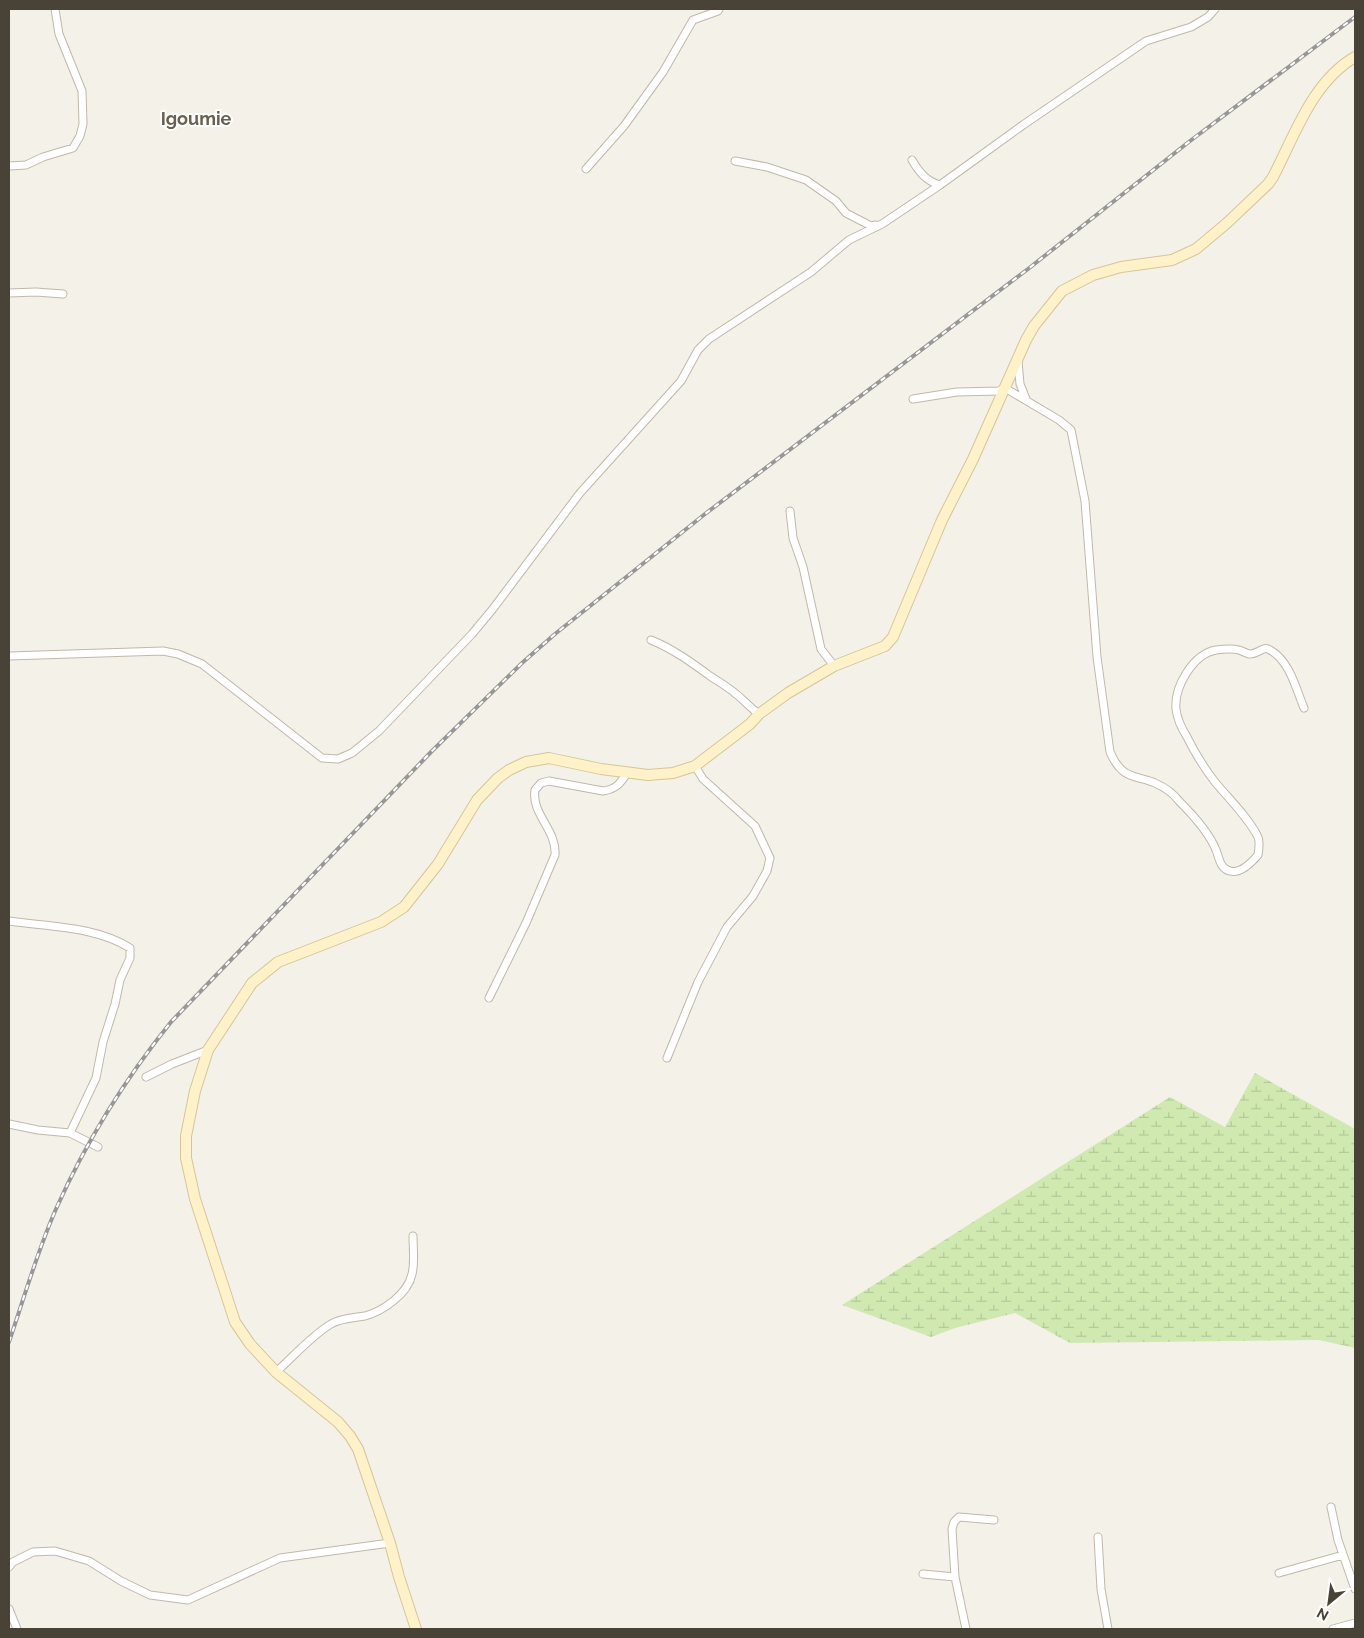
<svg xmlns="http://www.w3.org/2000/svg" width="1364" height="1638" viewBox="0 0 1364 1638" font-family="Raleway,sans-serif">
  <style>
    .wetland { fill: url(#wetland-marsh) }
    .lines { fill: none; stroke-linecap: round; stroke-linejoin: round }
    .street-casing { stroke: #c0b9ab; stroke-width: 9 }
    .secondary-casing { stroke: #d5c698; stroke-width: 12 }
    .street { stroke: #fff; stroke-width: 7 }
    .secondary { stroke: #fff2c8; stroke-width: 10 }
    .rail-casing { stroke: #979797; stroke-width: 4 }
    .rail { stroke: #fff; stroke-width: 2; stroke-dasharray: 5.5; stroke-linecap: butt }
    .labels { text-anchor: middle; stroke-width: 4; stroke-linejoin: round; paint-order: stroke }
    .quarter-label { font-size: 18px; font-weight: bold; fill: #6b604e; stroke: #fff }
  </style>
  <defs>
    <pattern id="wetland-marsh" width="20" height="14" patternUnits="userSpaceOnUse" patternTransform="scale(1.25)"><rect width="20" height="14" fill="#cfe9b1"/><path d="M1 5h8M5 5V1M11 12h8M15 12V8" fill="none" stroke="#b3c999"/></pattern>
  </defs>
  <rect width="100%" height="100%" fill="#f4f1e8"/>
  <path class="wetland" d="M1255,1073L1355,1129V1348L1319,1340L1070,1343L1015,1313L955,1328L931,1337L842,1305L1170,1097L1225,1127Z"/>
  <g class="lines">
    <defs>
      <path id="street" d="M912,160C919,172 926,181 940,185
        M735,161L767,167L806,180L836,201L846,213L871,226L876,225
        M9,166L26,165L43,157L73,148L80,136L83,124L82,91L59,34L55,9
        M586,169L624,126L663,72L693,20L718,11L719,9
        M9,293L36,292L63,294
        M1018,361L1020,384L1026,399
        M913,399L957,392L999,391L1005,388L1059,420L1071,430L1072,435L1085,501L1097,657L1110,752C1113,759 1117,766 1123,771C1131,778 1144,778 1155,783C1164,787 1173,793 1179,801C1192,814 1209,832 1216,850C1219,857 1220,869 1230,871C1240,874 1252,862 1258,855C1259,849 1260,842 1258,837C1248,817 1229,799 1215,782C1204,768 1195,753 1187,737C1182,729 1177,718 1176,709C1174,687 1193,654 1216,650C1223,649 1232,648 1239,650C1242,651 1246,653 1249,654C1258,655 1263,645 1270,650C1290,661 1296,689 1304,708
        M790,511L793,538L803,567L821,649L834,666
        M651,640C673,649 691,662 710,676C719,682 728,687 736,694C744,700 750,708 759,714
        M9,656L163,651L178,654L202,664L322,758L338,759L352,753L379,731L472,634L492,610L580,493L681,381L698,350L709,339L811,272L849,240L882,224L940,185L1023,125L1146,41L1191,27L1208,17L1215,9
        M9,921C49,927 95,926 130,948V958L120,980L115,1004L103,1042L96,1078L70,1133
        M489,998L526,923L555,855C557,830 531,814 535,790L541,783L549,781L603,791C616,789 620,784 627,773
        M667,1058L698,982L727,927L753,896L767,871L770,858L755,826L703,779L695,766
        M146,1077L172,1064L208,1050
        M9,1124L38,1130L70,1133L98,1147
        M276,1372C294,1356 311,1336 331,1324C341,1318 354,1318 365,1316C383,1311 408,1294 412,1274C415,1263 413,1248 413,1236
        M1331,1507L1338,1540L1355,1589
        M1098,1537L1101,1589L1108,1629
        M9,1567L13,1562L33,1552L55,1551L89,1561L121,1581L150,1595L188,1600L280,1558L390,1543
        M1279,1573L1343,1555
        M923,1574L955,1577
        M9,1609L17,1629
        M966,1629L955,1577L952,1529L954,1522L959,1517L994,1520
        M1333,1629L1355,1623"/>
      <path id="secondary" d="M416,1629L399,1577L390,1543L358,1449L350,1436L338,1422L276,1372L250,1344L235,1322L195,1199L186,1158V1136L195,1091L208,1050L252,983L278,962L381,922L404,907L438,864L477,800L498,778L509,770L526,762L549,758L601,769L648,775L673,773L695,766L750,724L759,714L788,693L834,666L885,646L893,637L942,520L973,459L1026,340L1034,326L1062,291L1093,275L1121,267L1172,260L1196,249L1227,223L1268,184L1273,177C1295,135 1312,82 1355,57"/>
    </defs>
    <use href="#street" class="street-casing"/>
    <use href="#secondary" class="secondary-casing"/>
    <use href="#street" class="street"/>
    <use href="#secondary" class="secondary"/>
    <defs>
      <path id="rail" d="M9,1342C24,1298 37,1252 56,1209C86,1142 125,1079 171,1022L432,751L522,663L555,634L705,514L1028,269L1190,141L1355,17"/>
    </defs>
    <use href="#rail" class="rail-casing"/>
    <use href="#rail" class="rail"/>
  </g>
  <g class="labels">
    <g class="quarter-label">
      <text x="196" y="125">Igoumie</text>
    </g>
  </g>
  <rect width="1364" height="1638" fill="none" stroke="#484237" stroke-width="20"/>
  <g transform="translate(1329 1603) rotate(209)" stroke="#ffffff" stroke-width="4" paint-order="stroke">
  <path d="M0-4L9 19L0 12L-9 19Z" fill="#484237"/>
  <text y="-8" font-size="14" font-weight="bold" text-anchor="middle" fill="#484237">N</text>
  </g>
</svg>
